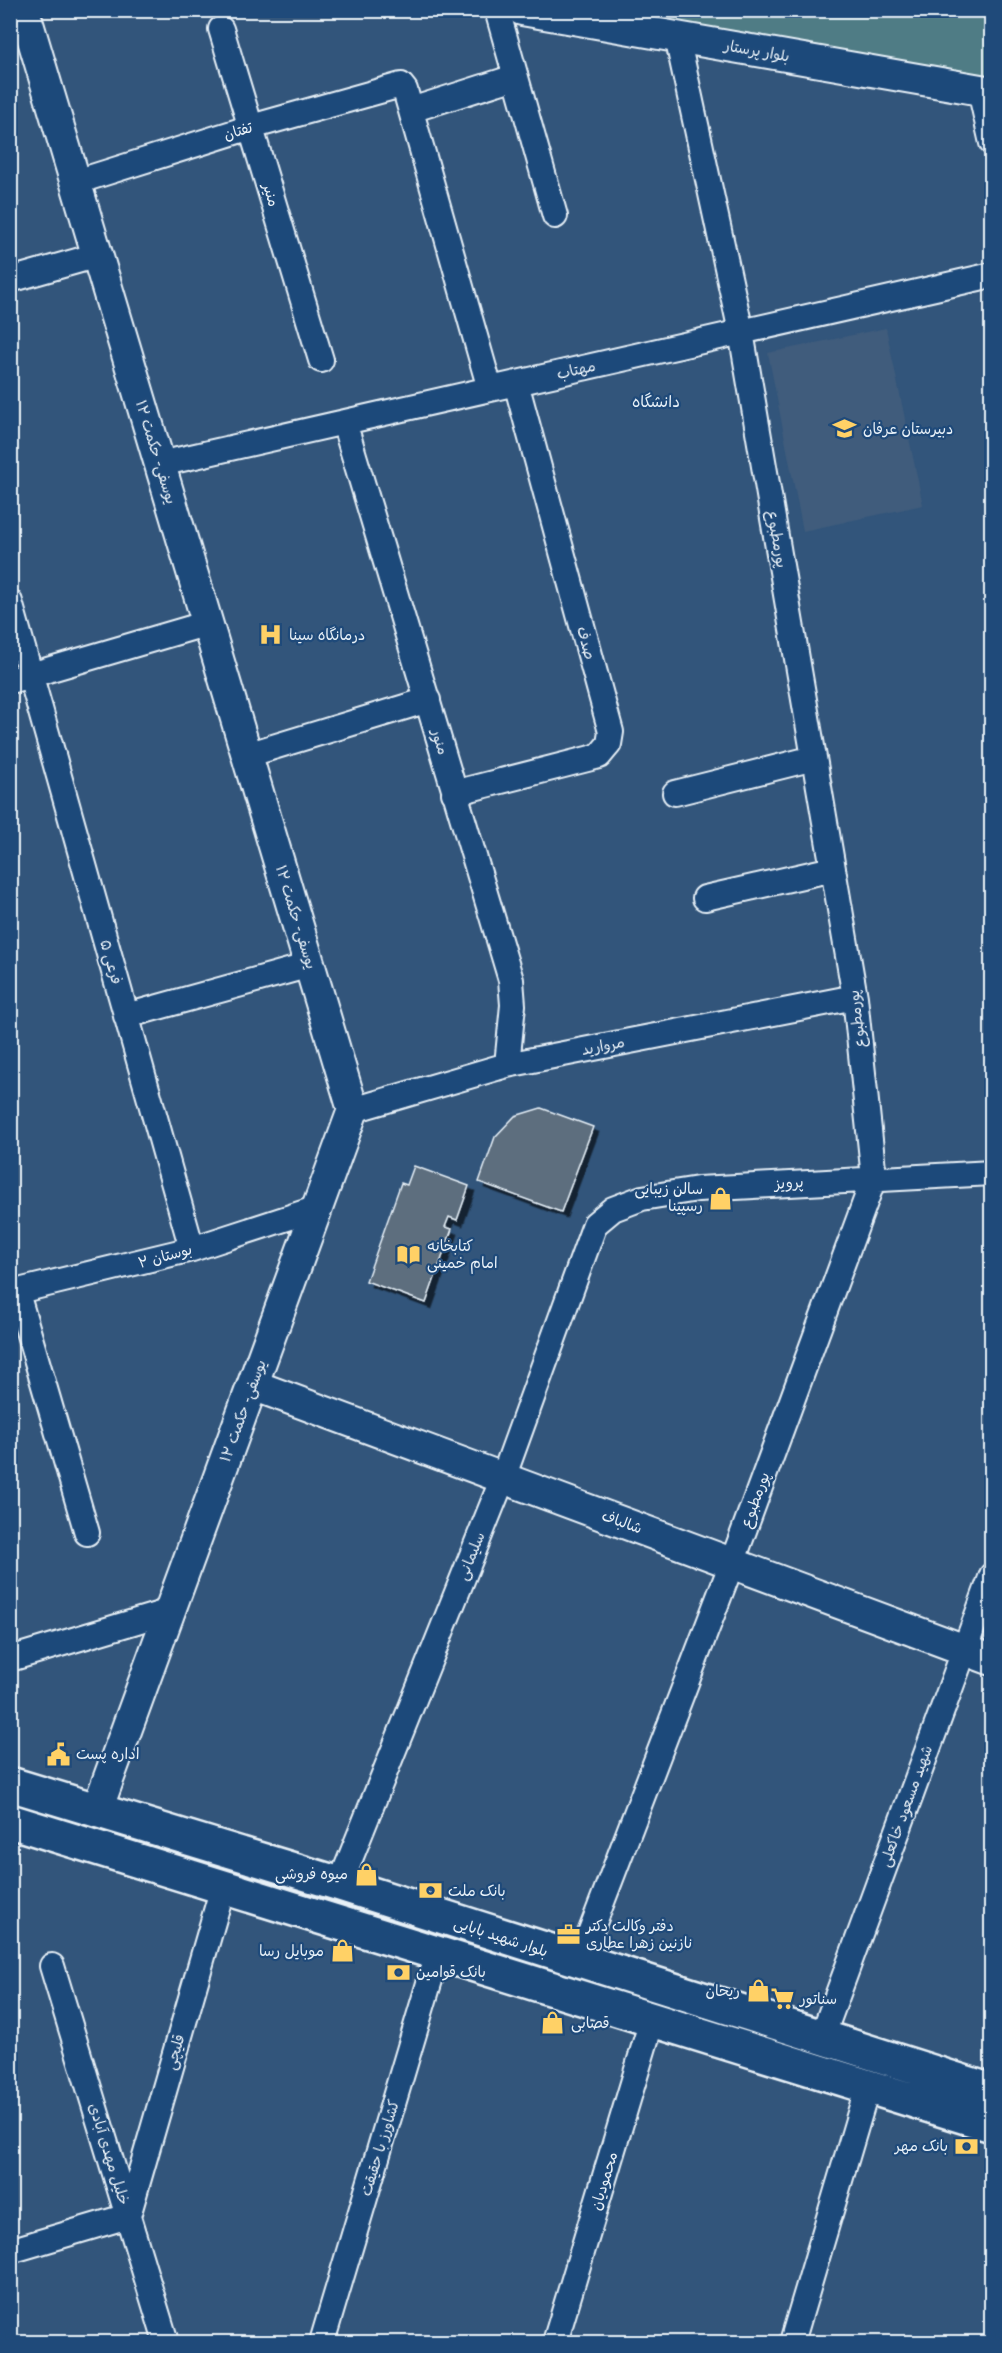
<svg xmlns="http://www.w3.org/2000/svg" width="1002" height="2353" viewBox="0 0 1002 2353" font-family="'Balsamiq Sans','Playpen Sans Arabic',sans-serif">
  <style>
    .built { fill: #3f5c7c }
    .green { fill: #4f7c85; stroke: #9cb6be; stroke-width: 1.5 }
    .building { fill: #5d6e7e; stroke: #e8f1f8; stroke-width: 1.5; filter: url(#shadow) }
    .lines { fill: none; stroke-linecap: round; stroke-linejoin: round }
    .minor-casing { stroke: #e8f1f8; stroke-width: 28 }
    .tertiary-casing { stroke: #e8f1f8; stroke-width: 34 }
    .secondary-casing { stroke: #e8f1f8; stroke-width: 38 }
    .minor { stroke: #1f4a7a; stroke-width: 24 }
    .tertiary { stroke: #1f4a7a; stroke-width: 30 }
    .secondary { stroke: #1f4a7a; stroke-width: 33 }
    .labels { text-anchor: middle; stroke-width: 4.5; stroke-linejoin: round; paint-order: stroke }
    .street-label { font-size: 15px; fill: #e8f1f8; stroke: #1f4a7a }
    .poi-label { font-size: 15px; fill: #e8f1f8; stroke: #1f4a7a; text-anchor: start }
    .neighbourhood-label { font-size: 16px; fill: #e8f1f8; stroke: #1f4a7a }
  </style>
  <defs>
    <filter id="shadow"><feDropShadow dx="5.5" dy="5.5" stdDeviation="0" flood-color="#0009"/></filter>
  </defs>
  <rect width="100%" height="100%" fill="#32557b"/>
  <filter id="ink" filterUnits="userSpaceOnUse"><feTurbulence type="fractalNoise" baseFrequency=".0167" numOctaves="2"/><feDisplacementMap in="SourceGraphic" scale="12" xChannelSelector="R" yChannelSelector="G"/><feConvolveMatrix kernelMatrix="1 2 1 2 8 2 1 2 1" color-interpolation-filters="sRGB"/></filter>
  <g filter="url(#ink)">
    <path class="built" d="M886,328L923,505L803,531L768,353Z"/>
    <path class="green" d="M947,10L991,18V78L592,11Z"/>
    <path class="building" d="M541,1108L593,1127L561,1212L479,1182L495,1137L515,1116Z
      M414,1166L469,1186L457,1220L449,1217L445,1227L452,1229L426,1303L366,1281L401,1183L407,1185Z"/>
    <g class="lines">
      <defs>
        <path id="minor" d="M497,10L555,216
          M221,29L321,360
          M980,90L992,143
          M411,110L515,77
          M76,182L251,127L401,85L405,90L490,389
          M10,280L98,255
          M344,422L511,980L513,1005L507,1065
          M160,464L992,275
          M10,602L192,1249
          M10,681L208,623
          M247,755L428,700
          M454,793L599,756L609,744L611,732L516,383
          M675,793L814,758
          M705,898L833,869
          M126,1016L310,965
          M353,1110L507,1065L855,997
          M10,1293L192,1249L318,1208
          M17,1293L87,1533
          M10,1659L170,1611
          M340,1884L503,1478L595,1224L613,1209L642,1198L698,1189L992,1173
          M579,1962L732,1563L874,1178L855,997L741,332L677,37
          M52,1966L166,2342
          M822,2037L992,1575
          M10,2251L128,2216L223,1887
          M322,2342L438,1953
          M555,2342L652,2020
          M792,2342L868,2086"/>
        <path id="tertiary" d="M24,10L353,1110L97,1810
          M522,10L992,92
          M253,1385L992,1660"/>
        <path id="secondary" d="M10,1784L340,1884L992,2091
          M10,1821L992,2125"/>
      </defs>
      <use href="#minor" class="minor-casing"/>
      <use href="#tertiary" class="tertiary-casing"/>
      <use href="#secondary" class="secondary-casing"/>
      <use href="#minor" class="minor"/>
      <use href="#tertiary" class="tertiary"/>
      <use href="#secondary" class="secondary"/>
    </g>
  </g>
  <defs>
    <symbol id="school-bare" viewBox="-9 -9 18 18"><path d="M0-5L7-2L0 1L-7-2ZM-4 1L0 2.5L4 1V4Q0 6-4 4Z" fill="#ffd166" stroke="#1f4a7a" stroke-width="2.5" paint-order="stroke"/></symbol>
    <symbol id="hospital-bare" viewBox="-9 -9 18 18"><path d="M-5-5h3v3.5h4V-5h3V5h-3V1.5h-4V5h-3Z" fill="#ffd166" stroke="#1f4a7a" stroke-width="2.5" paint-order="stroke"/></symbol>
    <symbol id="shop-bare" viewBox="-9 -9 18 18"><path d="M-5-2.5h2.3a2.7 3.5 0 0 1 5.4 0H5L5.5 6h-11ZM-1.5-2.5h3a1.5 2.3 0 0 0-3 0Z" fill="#ffd166" stroke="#1f4a7a" stroke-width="2.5" paint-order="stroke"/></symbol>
    <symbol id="library-bare" viewBox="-9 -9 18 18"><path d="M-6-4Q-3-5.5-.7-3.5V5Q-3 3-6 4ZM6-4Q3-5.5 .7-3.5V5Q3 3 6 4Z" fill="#ffd166" stroke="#1f4a7a" stroke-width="2.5" paint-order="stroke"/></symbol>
    <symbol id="civic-bare" viewBox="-9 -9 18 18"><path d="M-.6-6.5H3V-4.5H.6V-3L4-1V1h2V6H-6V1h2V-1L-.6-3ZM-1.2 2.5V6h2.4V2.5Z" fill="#ffd166" stroke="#1f4a7a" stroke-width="2.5" paint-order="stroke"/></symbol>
    <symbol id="bank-bare" viewBox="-9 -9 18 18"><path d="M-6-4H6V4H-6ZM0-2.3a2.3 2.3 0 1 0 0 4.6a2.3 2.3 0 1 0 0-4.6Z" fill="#ffd166" stroke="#1f4a7a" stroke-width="2.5" paint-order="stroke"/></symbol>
    <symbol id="office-bare" viewBox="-9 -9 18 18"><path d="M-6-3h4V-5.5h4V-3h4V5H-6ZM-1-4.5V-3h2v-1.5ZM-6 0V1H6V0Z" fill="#ffd166" stroke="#1f4a7a" stroke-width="2.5" paint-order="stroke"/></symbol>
    <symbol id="supermarket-bare" viewBox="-9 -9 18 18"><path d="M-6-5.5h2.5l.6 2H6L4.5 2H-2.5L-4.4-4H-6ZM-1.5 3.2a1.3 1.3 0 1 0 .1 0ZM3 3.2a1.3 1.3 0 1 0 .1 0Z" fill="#ffd166" stroke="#1f4a7a" stroke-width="2.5" paint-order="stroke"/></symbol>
  </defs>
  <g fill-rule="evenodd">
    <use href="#school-bare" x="828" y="412" width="33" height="33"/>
    <use href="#hospital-bare" x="254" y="618" width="33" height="33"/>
    <use href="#shop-bare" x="704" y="1182" width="33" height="33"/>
    <use href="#library-bare" x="392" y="1238" width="33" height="33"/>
    <use href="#civic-bare" x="42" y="1738" width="33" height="33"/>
    <use href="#shop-bare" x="350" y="1858" width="33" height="33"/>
    <use href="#bank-bare" x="414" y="1874" width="33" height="33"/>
    <use href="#office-bare" x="552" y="1918" width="33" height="33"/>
    <use href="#shop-bare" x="326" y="1934" width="33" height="33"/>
    <use href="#bank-bare" x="382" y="1956" width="33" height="33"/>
    <use href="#shop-bare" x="742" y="1974" width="33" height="33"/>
    <use href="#supermarket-bare" x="766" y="1982" width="33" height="33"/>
    <use href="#shop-bare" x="536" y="2006" width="33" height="33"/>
    <use href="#bank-bare" x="950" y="2130" width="33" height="33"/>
  </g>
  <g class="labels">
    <g class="street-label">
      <text transform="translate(757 51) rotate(10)" y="5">بلوار پرستار</text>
      <text transform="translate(238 131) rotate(-17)" y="5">تفتان</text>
      <text transform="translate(271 195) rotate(73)" y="5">منیر</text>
      <text transform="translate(576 370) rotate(-13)" y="5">مهتاب</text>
      <text transform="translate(156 452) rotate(73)" y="5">یوسفی- حکمت ۱۲</text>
      <text transform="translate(777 539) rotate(80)" y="5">پورمطبوع</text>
      <text transform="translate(586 643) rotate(75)" y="5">صدف</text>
      <text transform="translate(440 742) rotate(74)" y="5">منور</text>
      <text transform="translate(296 917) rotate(73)" y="5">یوسفی- حکمت ۱۲</text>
      <text transform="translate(111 962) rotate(74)" y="5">فرعی ۵</text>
      <text transform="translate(857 1019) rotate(-97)" y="5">پورمطبوع</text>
      <text transform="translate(603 1046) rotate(-11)" y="5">مروارید</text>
      <text transform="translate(789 1183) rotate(-4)" y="5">پرویز</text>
      <text transform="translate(165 1256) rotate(-15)" y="5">بوستان ۲</text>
      <text transform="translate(243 1411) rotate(-70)" y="5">یوسفی- حکمت ۱۲</text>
      <text transform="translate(755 1500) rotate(-70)" y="5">پورمطبوع</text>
      <text transform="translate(622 1522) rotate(20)" y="5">شالباف</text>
      <text transform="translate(471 1556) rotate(-68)" y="5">سلیمانی</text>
      <text transform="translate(906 1806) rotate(-70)" y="5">شهید مسعود خاکعلی</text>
      <text transform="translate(501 1937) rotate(18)" y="5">بلوار شهید بابایی</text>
      <text transform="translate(175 2052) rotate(-74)" y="5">قلیچی</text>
      <text transform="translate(380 2148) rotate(-73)" y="5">کشاورز با حقیقت</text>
      <text transform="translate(109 2154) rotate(73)" y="5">خلیل مهدی آبادی</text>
      <text transform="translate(604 2181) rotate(-73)" y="5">محمودیان</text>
    </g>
    <g class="poi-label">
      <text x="863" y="434">دبیرستان عرفان</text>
      <text x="289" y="640">درمانگاه سینا</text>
      <text x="703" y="1194" text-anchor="end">سالن زیبایی<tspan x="703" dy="17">رسپینا</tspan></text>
      <text x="427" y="1251">کتابخانه<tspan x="427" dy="17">امام خمینی</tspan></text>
      <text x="76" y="1759">اداره پست</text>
      <text x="348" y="1879" text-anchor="end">میوه فروشی</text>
      <text x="448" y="1896">بانک ملت</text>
      <text x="586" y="1931">دفتر وکالت دکتر<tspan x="586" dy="17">نازنین زهرا عطاری</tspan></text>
      <text x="324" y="1956" text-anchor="end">موبایل رسا</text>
      <text x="416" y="1977">بانک قوامین</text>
      <text x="740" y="1996" text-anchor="end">ریحان</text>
      <text x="800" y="2004">سناتور</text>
      <text x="571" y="2028">قصابی</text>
      <text x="948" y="2151" text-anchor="end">بانک مهر</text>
    </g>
    <g class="neighbourhood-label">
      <text x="656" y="407">دانشگاه</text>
    </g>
  </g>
  <rect width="1002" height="2353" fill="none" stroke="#1f4a7a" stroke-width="36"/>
  <rect x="18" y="18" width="966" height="2317" fill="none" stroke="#e8f1f8" stroke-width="2" filter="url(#ink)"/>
</svg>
